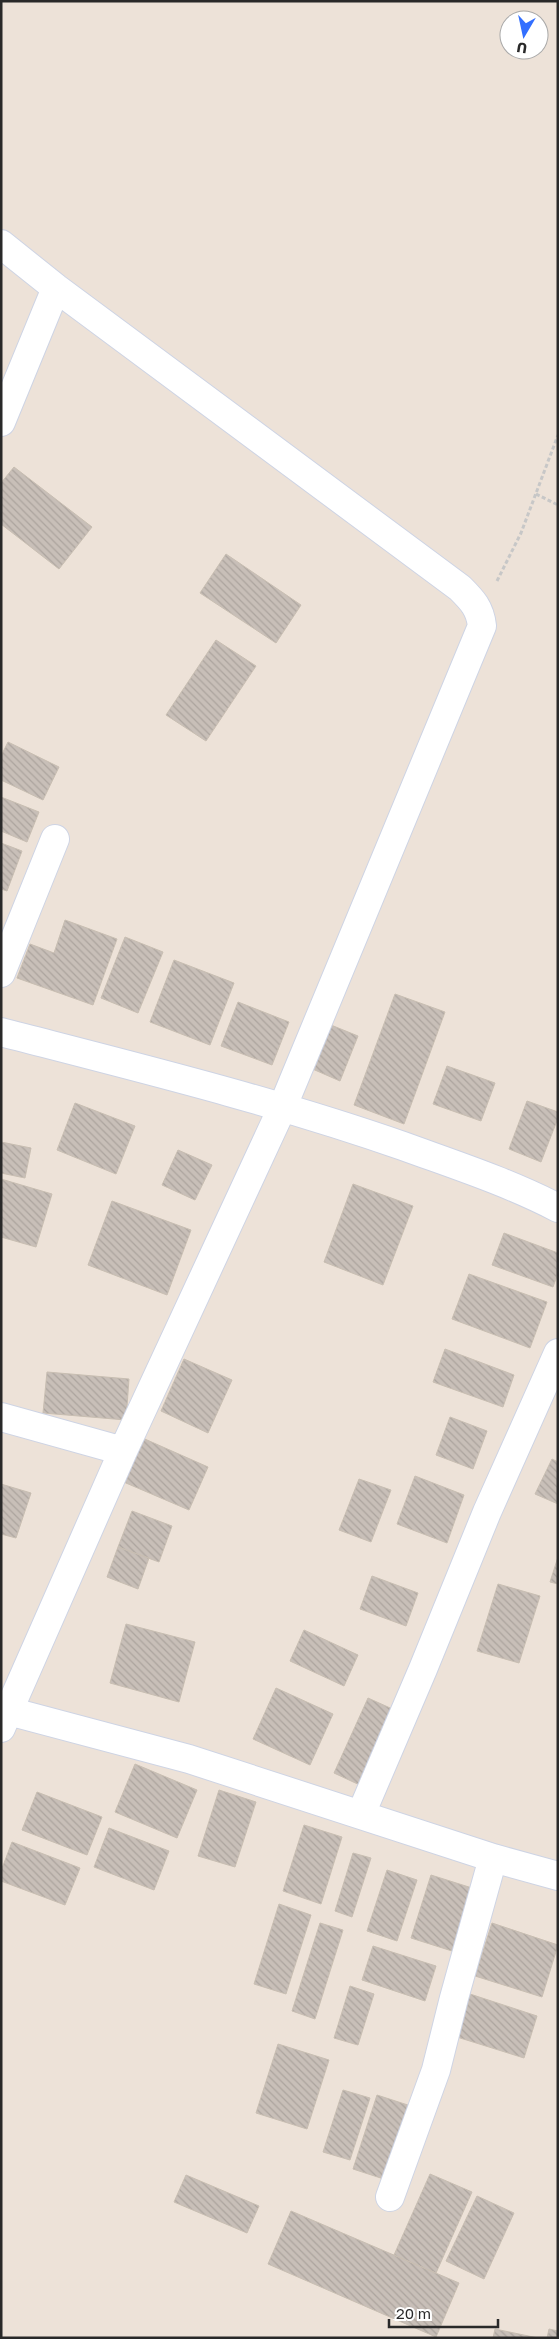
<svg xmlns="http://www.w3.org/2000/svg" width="559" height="2339" viewBox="0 0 559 2339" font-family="'Golos Text',sans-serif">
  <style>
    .building { fill: url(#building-back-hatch); stroke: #c8beb2 }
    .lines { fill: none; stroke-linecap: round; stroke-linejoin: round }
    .street-casing { stroke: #ced4e4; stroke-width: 30 }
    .path { stroke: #c7c7c7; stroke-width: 3; stroke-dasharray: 4 2.5; stroke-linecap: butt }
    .street { stroke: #fff; stroke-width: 28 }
  </style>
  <defs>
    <pattern id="building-back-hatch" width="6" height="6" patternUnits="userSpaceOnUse" patternTransform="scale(1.25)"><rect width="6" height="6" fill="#c8bfb8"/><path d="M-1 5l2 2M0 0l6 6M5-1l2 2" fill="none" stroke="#aca49e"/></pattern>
  </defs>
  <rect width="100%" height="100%" fill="#ede2d8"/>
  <path class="building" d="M14,467L92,527L59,569L1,524V483Z
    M226,554L301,605L276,643L200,593Z
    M216,640L256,666L206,741L166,715Z
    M8,742L59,767L43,800L1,780V756Z
    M1,797L39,812L27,842L1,831Z
    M1,843L22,851L7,891L1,889Z
    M65,920L117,939L93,1005L17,978L30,944L54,953Z
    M125,937L163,952L138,1013L101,998Z
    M174,960L234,983L210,1045L150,1022Z
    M395,994L445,1012L404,1124L354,1105Z
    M238,1002L289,1022L272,1065L221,1046Z
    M326,1023L358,1036L340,1081L308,1067Z
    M447,1066L495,1083L481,1121L433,1104Z
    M527,1101L558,1112V1118L541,1162L509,1149Z
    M75,1103L135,1126L116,1174L57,1150Z
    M1,1142L31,1148L25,1178L1,1173Z
    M178,1150L212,1165L195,1200L162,1185Z
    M1,1179L52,1194L36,1247L1,1237Z
    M353,1184L413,1206L383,1285L324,1262Z
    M112,1201L191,1230L167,1295L88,1265Z
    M504,1233L558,1253V1273L553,1287L492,1265Z
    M469,1274L547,1302L530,1348L452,1319Z
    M445,1349L514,1375L503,1407L433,1382Z
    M184,1359L232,1380L208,1433L161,1411Z
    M47,1372L129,1379L126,1420L43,1413Z
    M450,1417L487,1431L473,1469L436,1455Z
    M138,1436L208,1467L189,1510L119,1480Z
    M552,1459L558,1462V1504L535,1494Z
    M415,1476L464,1495L447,1543L397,1524Z
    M359,1479L391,1490L371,1542L339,1530Z
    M1,1484L31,1493L16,1538L1,1534Z
    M132,1511L172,1526L159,1562L118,1547Z
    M118,1547L149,1558L138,1589L107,1577Z
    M558,1557V1584L550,1582Z
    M372,1576L418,1593L406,1626L360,1609Z
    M498,1584L540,1596L519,1663L477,1651Z
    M126,1624L195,1642L179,1702L110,1683Z
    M304,1630L358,1655L344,1686L290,1661Z
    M276,1688L333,1714L310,1765L253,1739Z
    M368,1698L399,1712L364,1787L334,1773Z
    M135,1764L197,1790L177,1838L115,1812Z
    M219,1790L256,1802L235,1867L198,1856Z
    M37,1792L102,1817L87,1855L22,1830Z
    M304,1825L342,1837L321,1904L283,1891Z
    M109,1828L169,1851L154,1890L94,1867Z
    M12,1842L80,1868L65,1905L1,1881V1871Z
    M353,1853L371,1858L352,1917L335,1911Z
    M387,1870L417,1880L397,1941L367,1931Z
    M431,1875L472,1888L452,1951L411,1938Z
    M279,1904L311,1915L286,1994L254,1984Z
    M320,1923L343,1930L315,2019L292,2011Z
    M492,1923L558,1945L542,1997L475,1976Z
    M373,1946L436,1966L425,2001L362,1980Z
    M350,1986L374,1994L358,2045L334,2038Z
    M470,1994L537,2016L524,2058L457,2037Z
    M278,2044L329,2060L307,2129L256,2113Z
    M343,2090L370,2098L350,2160L323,2152Z
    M377,2095L417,2108L393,2182L353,2169Z
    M430,2174L472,2192L436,2273L394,2255Z
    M186,2175L259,2206L247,2233L174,2202Z
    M477,2196L514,2213L484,2279L446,2261Z
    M291,2211L459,2283L436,2337L268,2264Z
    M495,2329L538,2338H493Z
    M549,2329L558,2331V2338H547Z"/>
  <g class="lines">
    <defs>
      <path id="street" d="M1,244L56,288L460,588C472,600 480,608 482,626L283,1106L123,1451L1,1728
        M1,422L56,288
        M1,973L55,839
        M1,1032C136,1067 271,1100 403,1146C455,1165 508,1182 558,1208
        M1,1417L123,1451
        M1,1709L189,1759L493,1858L558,1876
        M361,1814L423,1669L487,1512L558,1353
        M390,2197L436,2070L454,1998L493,1858"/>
    </defs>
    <use href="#street" class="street-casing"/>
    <path class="path" d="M536,494L558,505
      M497,581L521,533L558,435"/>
    <use href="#street" class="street"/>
  </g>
  <rect width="559" height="2339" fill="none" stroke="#292929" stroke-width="5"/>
  <g transform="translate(524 35) rotate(189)"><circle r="24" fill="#ffffff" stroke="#a9a9a9"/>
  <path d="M0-4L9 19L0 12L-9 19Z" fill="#336fff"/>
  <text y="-8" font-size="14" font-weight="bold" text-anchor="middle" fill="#292929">U</text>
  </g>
  <path d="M389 2319v8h109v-8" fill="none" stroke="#292929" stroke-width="2.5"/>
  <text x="396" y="2319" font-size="15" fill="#292929" stroke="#ffffff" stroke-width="4" paint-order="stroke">20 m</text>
</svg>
